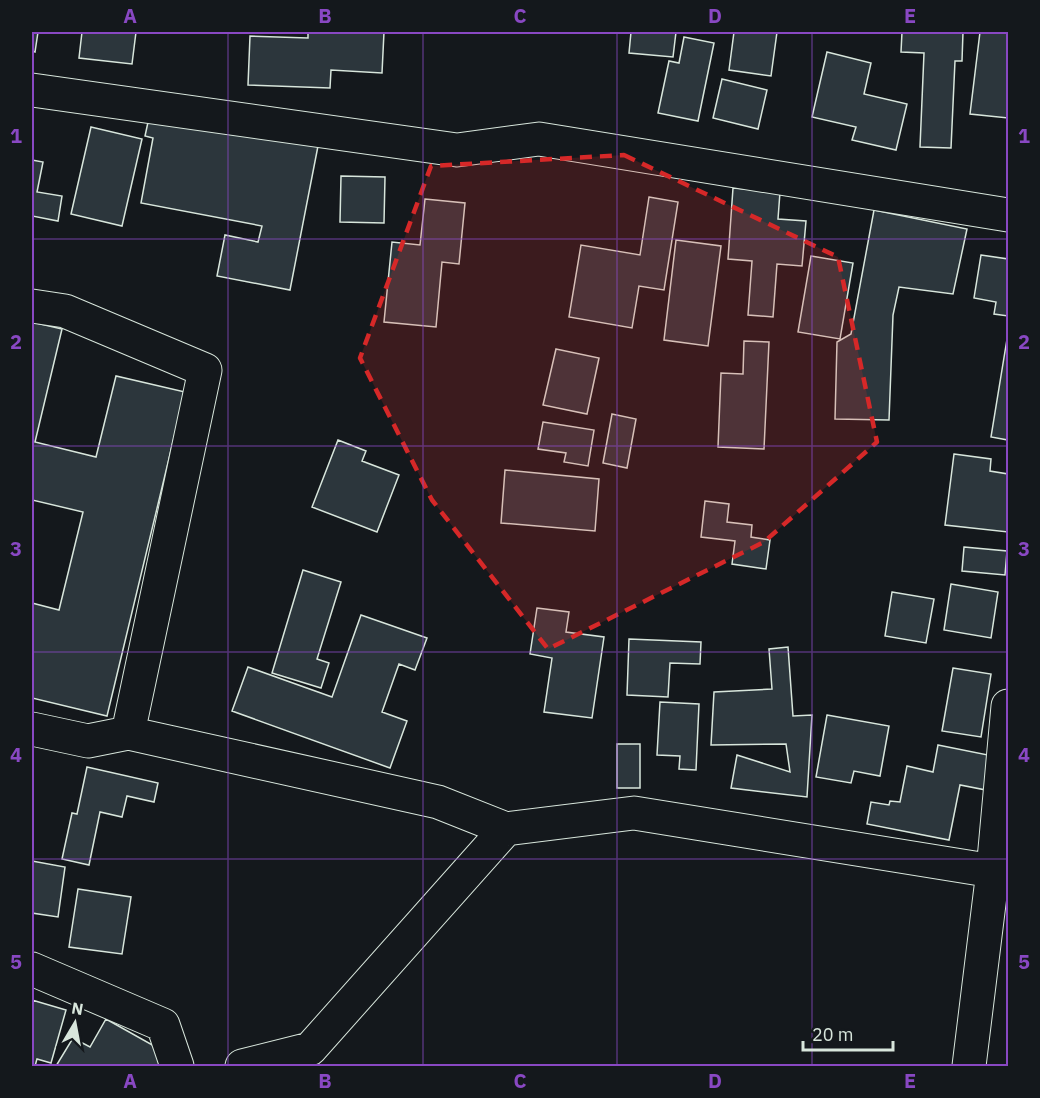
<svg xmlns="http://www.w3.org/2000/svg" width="1040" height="1098" viewBox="0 0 1040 1098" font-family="'IBM Plex Sans',sans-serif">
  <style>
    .building { fill: #2c363c; stroke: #d8e6dc; stroke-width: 1.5 }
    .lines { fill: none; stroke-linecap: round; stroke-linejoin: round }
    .minor-casing { stroke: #d8e6dc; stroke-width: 35 }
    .minor { stroke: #14181c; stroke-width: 33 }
    .marked { fill: #d62828; fill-opacity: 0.2; stroke: #d62828; stroke-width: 4.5; stroke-dasharray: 12 8; stroke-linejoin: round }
    .grid { fill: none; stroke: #8948c3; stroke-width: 1.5; stroke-opacity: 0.55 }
    .neatline { fill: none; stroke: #8948c3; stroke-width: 2 }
    .grid-label { font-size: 20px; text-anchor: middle; font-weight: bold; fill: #8948c3 }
  </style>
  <rect width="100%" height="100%" fill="#14181c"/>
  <path class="building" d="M32,32H38L35,52L32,51Z
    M82,32H136L132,64L79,58Z
    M308,32H384L382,73L331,70L330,88L248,85L250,36L308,38Z
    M631,32H676L673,57L629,53Z
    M734,32H777L771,76L729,70Z
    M902,32H963L962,61H955L951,148L920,147L924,53L901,52Z
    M980,32H1008V118L970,114Z
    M684,37L714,43L698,121L658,113L669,61L679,63Z
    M827,52L871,63L864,94L907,104L896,150L852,140L856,127L812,117Z
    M722,79L767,90L758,129L713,118Z
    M150,113L318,146L290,290L217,276L225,235L258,242L262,226L141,203L153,138L145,136Z
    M91,127L142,139L122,226L71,214Z
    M32,160L43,162L37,192L62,196L58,221L32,216Z
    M341,176L385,177L384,223L340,222Z
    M733,188L780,192L778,219L806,221L802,266L777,264L773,317L748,315L752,261L728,259Z
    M649,197L678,202L664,290L639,286L632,328L569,317L581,245L640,255Z
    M425,199L465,203L459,264L442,262L436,327L384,322L392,242L420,245Z
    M874,210L967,229L953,294L899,287L893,315L889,420L835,419L837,342L851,334Z
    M676,240L721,246L708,346L664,340Z
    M981,255L1008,259V316L994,314L996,302L974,298Z
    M811,256L853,263L840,339L798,332Z
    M32,322L62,329L35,442L96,457L116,376L185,392L107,716L32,698V603L59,610L83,512L32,500Z
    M1008,333V440L991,437Z
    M744,341L769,342L764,449L718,447L721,373L743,374Z
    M556,349L599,358L587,414L543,405Z
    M612,414L636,419L627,468L603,463Z
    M543,422L594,430L588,466L564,462L566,453L538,449Z
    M338,440L366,451L362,461L399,475L377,532L312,507Z
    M954,454L991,459L990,471L1008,474V532L945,525Z
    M505,470L599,479L595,531L501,523Z
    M705,501L729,504L727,522L752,525L751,537L770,540L766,569L732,564L735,541L701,537Z
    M964,547L1007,551L1005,575L962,571Z
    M303,570L341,582L317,659L329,663L321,688L272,673Z
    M951,584L998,592L991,638L944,630Z
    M892,592L934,599L926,643L885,636Z
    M537,608L569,612L566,632L604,637L592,718L544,712L552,658L530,654Z
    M361,615L427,638L415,670L399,664L382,712L407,721L390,768L232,711L248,667L332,697Z
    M629,639L701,642L700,664L670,663L668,697L627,695Z
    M788,647L793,716L812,715L807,797L731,788L737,755L790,772L786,744L711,745L714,692L772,689L769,649Z
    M953,668L991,674L981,737L942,731Z
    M660,702L699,704L696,770L679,769L680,756L657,755Z
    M827,715L889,726L880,776L854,771L851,783L816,777Z
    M617,744H640V788H617Z
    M938,745L993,756L986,790L960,785L949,840L867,824L871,802L889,805L890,801L900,802L907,766L933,772Z
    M87,767L158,783L154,802L127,796L122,817L100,812L89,865L62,859L72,813L77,814Z
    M32,861L65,867L58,917L32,913Z
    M78,889L131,897L122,954L69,947Z
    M32,1000L66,1010L51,1063L37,1059L35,1066H32Z
    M106,1019L172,1056L166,1066H56L73,1038L90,1047Z"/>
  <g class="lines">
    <defs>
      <path id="minor" d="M32,90L457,150L539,139L1008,215
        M32,306L65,311L205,370L128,733
        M32,729L88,741L128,733L438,802L506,829
        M32,969L163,1025L177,1066
        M242,1066L310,1049L506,829L634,813L993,871L1008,875
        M969,1066L993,871L1008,706"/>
    </defs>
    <use href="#minor" class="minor-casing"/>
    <use href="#minor" class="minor"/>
  </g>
  <path class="marked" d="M624,155L838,257L877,442L764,542L548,649L432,500L360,358L431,166Z"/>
  <path class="grid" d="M228,32V1066M423,32V1066M617,32V1066M812,32V1066M32,239H1008M32,446H1008M32,652H1008M32,859H1008"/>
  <rect width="1040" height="1098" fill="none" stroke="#14181c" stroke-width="66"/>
  <g transform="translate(75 1023) rotate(10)" stroke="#14181c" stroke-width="4.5" paint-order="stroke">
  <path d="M0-4.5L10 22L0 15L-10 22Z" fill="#d8e6dc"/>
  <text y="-9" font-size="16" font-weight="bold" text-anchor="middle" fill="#d8e6dc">N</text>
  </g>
  <path d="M803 1041v9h90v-9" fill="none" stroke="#d8e6dc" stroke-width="3"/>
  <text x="812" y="1041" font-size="18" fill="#d8e6dc" stroke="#14181c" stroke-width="4.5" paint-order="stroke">20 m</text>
  <rect x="33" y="33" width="974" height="1032" class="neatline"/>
  <g class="grid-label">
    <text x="130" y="23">A</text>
    <text x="325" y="23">B</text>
    <text x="520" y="23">C</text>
    <text x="715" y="23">D</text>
    <text x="910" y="23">E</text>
    <text x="16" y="143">1</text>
    <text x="1024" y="143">1</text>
    <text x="16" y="349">2</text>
    <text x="1024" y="349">2</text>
    <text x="16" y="556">3</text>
    <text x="1024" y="556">3</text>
    <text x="16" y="762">4</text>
    <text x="1024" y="762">4</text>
    <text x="16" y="969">5</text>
    <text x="1024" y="969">5</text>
    <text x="130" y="1088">A</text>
    <text x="325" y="1088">B</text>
    <text x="520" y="1088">C</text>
    <text x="715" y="1088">D</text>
    <text x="910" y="1088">E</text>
  </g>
</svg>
